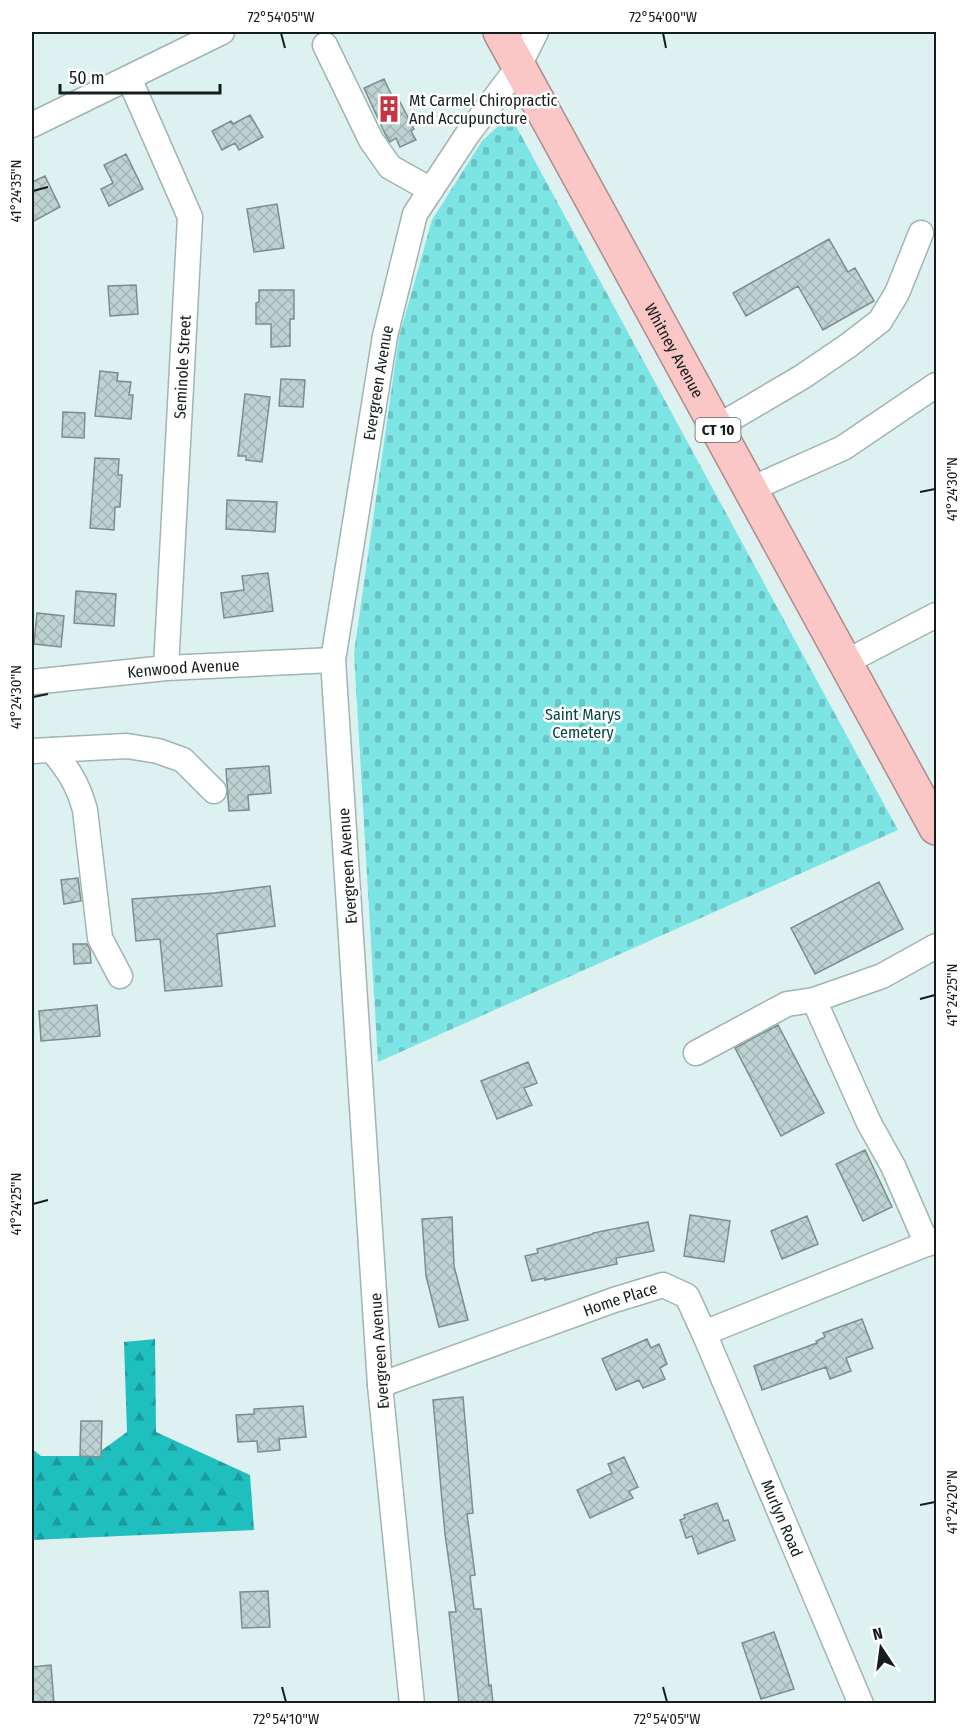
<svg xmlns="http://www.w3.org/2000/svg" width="968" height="1735" viewBox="0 0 968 1735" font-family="'Fira Sans Condensed',sans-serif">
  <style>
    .forest { fill: url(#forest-firs) }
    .cemetery { fill: url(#cemetery-stones) }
    .building { fill: url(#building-cross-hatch); stroke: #7b8e8d; stroke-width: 1.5 }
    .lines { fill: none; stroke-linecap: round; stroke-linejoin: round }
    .minor-casing { stroke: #a1b4b4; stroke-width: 27 }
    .highway-casing { stroke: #ab8c8b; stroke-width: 36 }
    .minor { stroke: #fff; stroke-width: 24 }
    .highway { stroke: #fbc7c6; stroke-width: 33 }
    .ticks { fill: none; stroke: #161d1d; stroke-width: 2 }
    .labels { text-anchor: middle; stroke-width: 5; stroke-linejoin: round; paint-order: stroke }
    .shield { fill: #fff; stroke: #5c6161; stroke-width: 1.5 }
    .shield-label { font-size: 15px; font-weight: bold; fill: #161d1d }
    .poi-label { font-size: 16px; fill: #161d1d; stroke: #fff; text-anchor: start }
    .street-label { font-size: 16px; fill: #161d1d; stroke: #fff }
    .park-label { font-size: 16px; fill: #034646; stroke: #fff }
    .neatline { fill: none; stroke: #161d1d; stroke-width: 2 }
    .ticks-label { font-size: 15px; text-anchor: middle; fill: #161d1d }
  </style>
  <defs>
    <pattern id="forest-firs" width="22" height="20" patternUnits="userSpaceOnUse" patternTransform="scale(1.5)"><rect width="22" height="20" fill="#20bfbf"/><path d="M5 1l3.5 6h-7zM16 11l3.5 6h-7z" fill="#1b9b9b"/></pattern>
    <pattern id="cemetery-stones" width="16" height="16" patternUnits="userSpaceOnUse" patternTransform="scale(1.5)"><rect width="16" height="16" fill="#7de4e4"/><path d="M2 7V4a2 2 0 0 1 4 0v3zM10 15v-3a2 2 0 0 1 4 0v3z" fill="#6bc3c3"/></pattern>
    <pattern id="building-cross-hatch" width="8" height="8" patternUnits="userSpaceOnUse" patternTransform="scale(1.5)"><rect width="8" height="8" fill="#bed2d2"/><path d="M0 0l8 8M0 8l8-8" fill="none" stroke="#a3b4b4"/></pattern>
  </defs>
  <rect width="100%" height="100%" fill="#ddf1f1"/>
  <path class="forest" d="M155,1339L156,1432L250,1475L254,1530L32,1540V1449L41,1456H94L127,1432L124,1342Z"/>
  <path class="cemetery" d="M510,115L898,830L378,1062L354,653L399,337L432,220L482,141Z"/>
  <path class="building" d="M384,79L396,104L400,102L414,129L411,131L416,140L400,147L396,138L390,142L386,136L364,88Z
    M250,115L263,137L239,150L235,143L222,150L212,131L231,121L233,124Z
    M126,154L143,189L109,206L101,189L113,183L104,165Z
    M45,176L60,207L32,222V182Z
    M277,204L284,248L254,252L247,209Z
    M829,239L848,272L855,268L874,301L823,330L798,286L746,316L733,293Z
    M136,285L138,314L110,316L108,286Z
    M259,290H294V319H290V346L271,347V324H256V303L259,302Z
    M100,371L118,373L117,381L131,382L129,395H133L131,419L95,416Z
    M281,379L305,380L303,407L279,406Z
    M245,394L270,397L262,462L246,460V456H238Z
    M63,412L85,413L84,438L62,437Z
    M95,458L119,459L118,475H122L120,507H115L114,530L90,528Z
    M227,500L277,502L275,532L226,529Z
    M268,573L273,611L224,618L221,593L244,590L242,576Z
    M76,591L116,594L114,626L74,623Z
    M37,613L64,616L61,647L34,644Z
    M269,766L271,793L248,795L249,810L229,811L226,769Z
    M78,878L81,901L64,904L61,880Z
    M879,882L903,929L815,974L791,928Z
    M270,886L275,926L217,934L222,986L165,991L160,939L136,941L132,899L215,893Z
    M73,944H87L90,950L91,963L74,964Z
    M97,1005L100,1036L41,1041L39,1011Z
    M778,1025L824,1113L781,1136L735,1048Z
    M528,1062L537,1083L524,1088L532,1105L497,1119L481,1081Z
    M865,1150L892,1207L863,1221L836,1164Z
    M690,1215L730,1221L724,1262L684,1256Z
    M807,1216L818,1244L782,1259L771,1231Z
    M452,1217L454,1266L468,1320L439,1327L426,1276L422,1219Z
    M648,1222L654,1251L616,1258L617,1264L545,1280V1278L532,1281L525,1256L538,1253L537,1249L593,1234V1233Z
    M862,1319L873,1348L846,1358L851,1371L830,1379L826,1367L762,1390L754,1366L817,1343L816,1341L825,1337L823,1333Z
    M647,1339L651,1348L659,1344L667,1364L660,1368L665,1379L643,1388L639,1380L616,1390L602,1359Z
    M463,1397L473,1513L467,1514L475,1575L470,1576L474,1609H481L489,1686L491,1685L493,1704H459L449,1612H456L445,1534L433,1400Z
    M303,1406L306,1437L279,1439L280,1450L258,1452L257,1441L238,1442L236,1415L254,1414V1409Z
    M81,1421H102L101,1457L80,1456Z
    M624,1457L638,1487L629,1491L633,1498L590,1518L577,1490L612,1473L608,1464Z
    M717,1503L724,1521L728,1520L735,1540L698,1554L692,1536L686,1538L680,1520L685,1518L684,1515Z
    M268,1591L270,1627L242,1628L240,1592Z
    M774,1632L794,1689L761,1699L742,1643Z
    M51,1665L54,1704H32V1667Z"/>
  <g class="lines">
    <defs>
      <g id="minor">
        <path d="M325,45L371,140L390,167L431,190"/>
        <path d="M129,78L190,217L166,668"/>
        <path d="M32,125L222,32"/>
        <path d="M717,427L802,377L849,345L880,321L897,293L921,233"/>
        <path d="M751,489L843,448L936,385"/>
        <path d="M846,662L936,615"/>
        <path id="s1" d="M32,682L166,668L333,660"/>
        <path d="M52,750C69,771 78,784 85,810L100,938L120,976"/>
        <path d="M32,751L127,746L158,751L183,760L214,791"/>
        <path d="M696,1053L787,1004L814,1000"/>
        <path d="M927,1244L893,1166L869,1123L814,1000L882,976L936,946"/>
        <path id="s2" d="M704,1333L861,1704"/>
        <path id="s3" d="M380,1385L614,1300L663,1285L687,1296L704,1333L936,1240"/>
        <path id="s4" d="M412,1704L380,1385L333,660L385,336L415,214L467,135L519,66L536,32"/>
      </g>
      <g id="highway">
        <path id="s5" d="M500,32L936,828"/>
      </g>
    </defs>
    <use href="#minor" class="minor-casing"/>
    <use href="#highway" class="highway-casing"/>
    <use href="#minor" class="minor"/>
    <use href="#highway" class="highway"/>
  </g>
  <path class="ticks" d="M281,33L285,48M663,33L666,48M33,191L48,187M920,492L935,489M33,697L48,694M920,999L935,995M33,1204L48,1200M920,1505L935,1502M282,1687L286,1702M663,1687L667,1702"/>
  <defs>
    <symbol id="building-bare" viewBox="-9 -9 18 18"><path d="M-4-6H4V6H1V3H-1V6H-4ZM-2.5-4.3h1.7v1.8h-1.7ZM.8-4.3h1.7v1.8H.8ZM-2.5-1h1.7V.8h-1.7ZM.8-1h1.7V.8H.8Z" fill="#c53543" stroke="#fff" stroke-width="2.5" paint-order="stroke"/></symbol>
  </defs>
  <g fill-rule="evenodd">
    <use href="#building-bare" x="370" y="90" width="38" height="38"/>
  </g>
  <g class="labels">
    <rect class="shield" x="695.5" y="418" width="45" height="24" rx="4.5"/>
    <g class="shield-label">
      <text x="718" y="435">CT 10</text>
    </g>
    <g class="poi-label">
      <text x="409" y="106">Mt Carmel Chiropractic<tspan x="409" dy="18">And Accupuncture</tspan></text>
    </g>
    <g class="street-label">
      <text dy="6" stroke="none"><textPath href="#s5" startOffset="363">Whitney Avenue</textPath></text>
      <text transform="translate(182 367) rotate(-87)" y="6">Seminole Street</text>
      <text dy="6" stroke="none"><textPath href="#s4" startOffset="1328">Evergreen Avenue</textPath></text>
      <text dy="6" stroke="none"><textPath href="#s1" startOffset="152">Kenwood Avenue</textPath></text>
      <text transform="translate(347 866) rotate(-94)" y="6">Evergreen Avenue</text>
      <text dy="6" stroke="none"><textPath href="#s3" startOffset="255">Home Place</textPath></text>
      <text transform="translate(379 1351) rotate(-94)" y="6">Evergreen Avenue</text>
      <text dy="6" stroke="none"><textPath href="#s2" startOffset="201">Murlyn Road</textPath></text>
    </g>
    <g class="park-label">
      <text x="583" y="720">Saint Marys<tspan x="583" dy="18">Cemetery</tspan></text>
    </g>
  </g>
  <rect width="968" height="1735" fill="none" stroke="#ffffff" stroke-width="66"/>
  <g transform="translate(881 1648) rotate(347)" stroke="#ffffff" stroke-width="4.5" paint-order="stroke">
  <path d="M0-4.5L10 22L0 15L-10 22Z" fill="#161d1d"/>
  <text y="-9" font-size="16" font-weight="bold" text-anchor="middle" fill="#161d1d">N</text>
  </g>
  <path d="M60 84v9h160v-9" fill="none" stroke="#161d1d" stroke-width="3"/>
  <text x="69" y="84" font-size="18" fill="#161d1d" stroke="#ffffff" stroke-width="4.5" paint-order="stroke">50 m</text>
  <rect x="33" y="33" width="902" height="1669" class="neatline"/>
  <g class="ticks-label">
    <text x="281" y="22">72°54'05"W</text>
    <text x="663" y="22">72°54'00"W</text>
    <text transform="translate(16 191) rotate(-90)" y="5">41°24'35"N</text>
    <text transform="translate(952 489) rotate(-90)" y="5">41°24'30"N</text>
    <text transform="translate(16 697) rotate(-90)" y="5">41°24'30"N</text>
    <text transform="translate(952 995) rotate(-90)" y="5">41°24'25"N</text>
    <text transform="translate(16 1204) rotate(-90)" y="5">41°24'25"N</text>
    <text transform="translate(952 1502) rotate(-90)" y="5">41°24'20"N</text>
    <text x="286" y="1724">72°54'10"W</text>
    <text x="667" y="1724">72°54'05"W</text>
  </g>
</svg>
